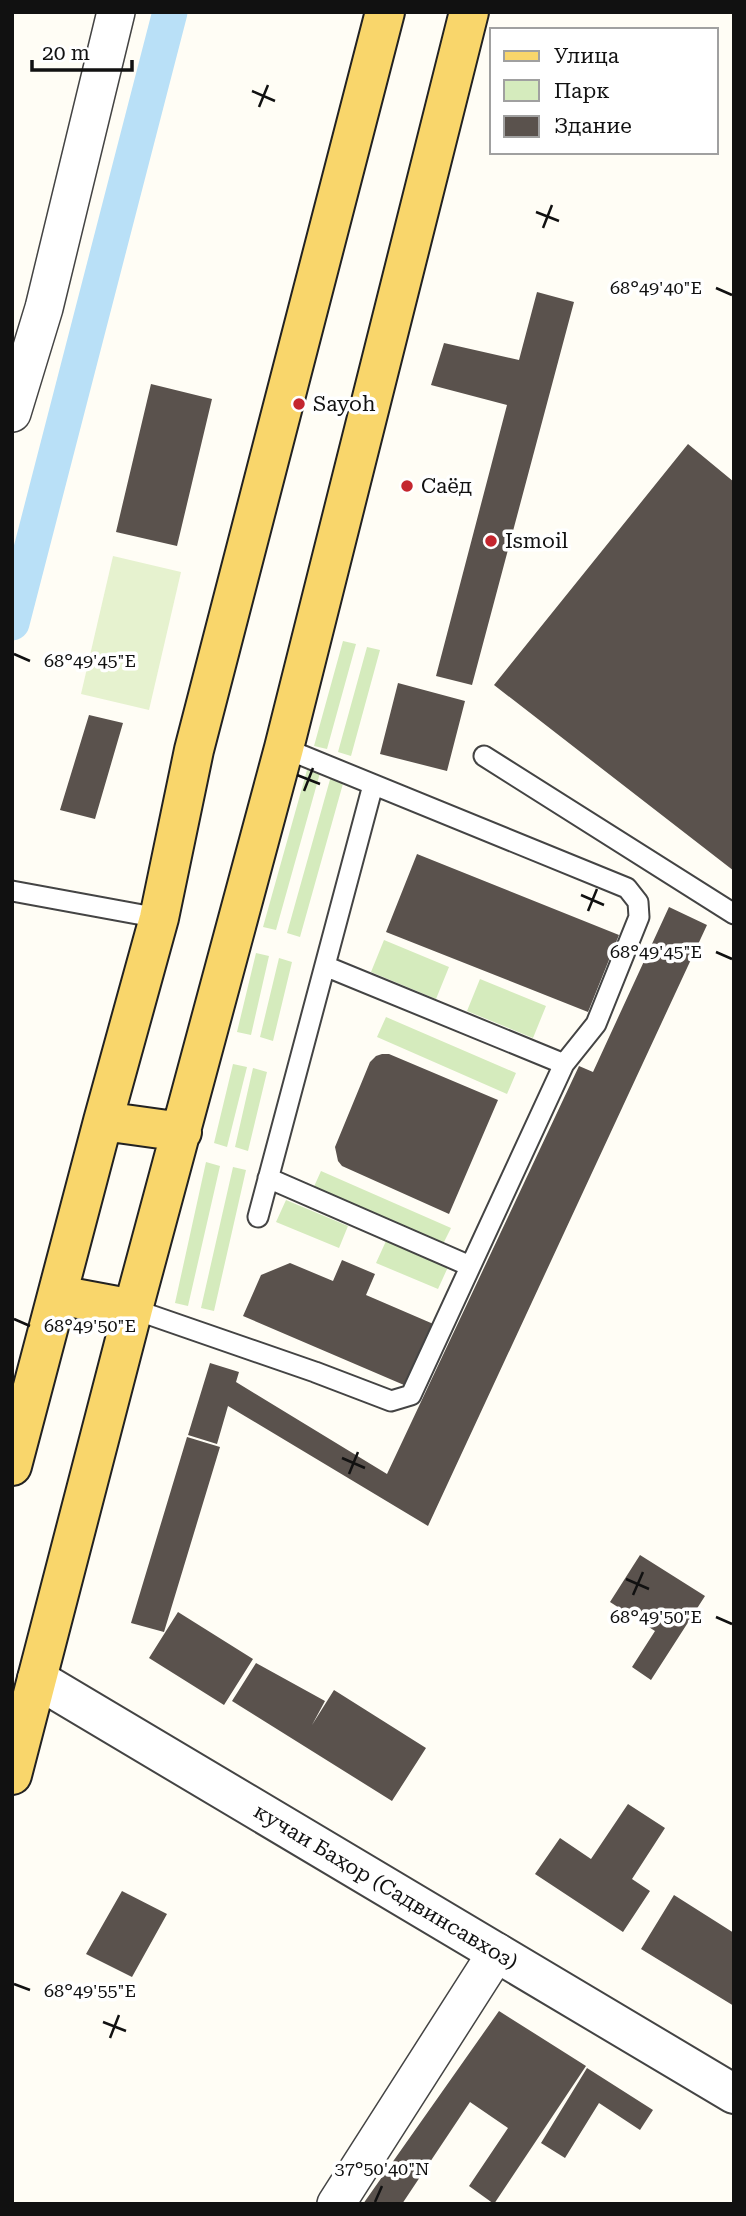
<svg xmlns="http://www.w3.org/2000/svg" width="746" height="2216" viewBox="0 0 746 2216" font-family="'Roboto Serif',serif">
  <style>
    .green { fill: #d5ebbd }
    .pitch { fill: #e6f2cf }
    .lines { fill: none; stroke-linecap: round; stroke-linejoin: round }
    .canal { stroke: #b9e0f7; stroke-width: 35 }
    .building { fill: #5a524d }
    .service-casing { stroke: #444; stroke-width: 23 }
    .minor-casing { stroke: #444; stroke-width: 40 }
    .tertiary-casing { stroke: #444; stroke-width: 42 }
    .primary-casing { stroke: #222; stroke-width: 42 }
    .service { stroke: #fff; stroke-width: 19 }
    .minor { stroke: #fff; stroke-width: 37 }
    .tertiary { stroke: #fff; stroke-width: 38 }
    .primary { stroke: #f9d66b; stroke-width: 38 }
    .ticks { fill: none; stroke: #111; stroke-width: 2.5 }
    .poi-dot { fill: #c4262e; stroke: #fff; stroke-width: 2.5 }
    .labels { text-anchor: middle; stroke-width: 7; stroke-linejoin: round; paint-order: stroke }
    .poi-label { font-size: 21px; fill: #111; stroke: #fff; text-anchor: start }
    .street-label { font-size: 21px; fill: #111; stroke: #fff }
    .ticks-label { font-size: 18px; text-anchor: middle; fill: #111; stroke: #fff; stroke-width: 7; stroke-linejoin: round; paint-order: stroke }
  </style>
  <rect width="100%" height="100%" fill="#fffdf5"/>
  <path class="green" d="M343,641L356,644L327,749L314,746Z
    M367,647L380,650L351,756L338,752Z
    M307,770L320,773L276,930L263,927Z
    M331,776L344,780L300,937L287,933Z
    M384,940L449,967L436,999L371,972Z
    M256,953L269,956L251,1035L237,1032Z
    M279,958L292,962L273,1041L260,1037Z
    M480,979L546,1006L533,1038L467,1011Z
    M386,1017L516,1073L507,1094L377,1037Z
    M233,1064L247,1067L227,1147L214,1143Z
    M253,1068L267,1072L248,1151L235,1147Z
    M206,1162L220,1166L188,1306L175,1303Z
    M233,1167L246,1170L214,1311L201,1308Z
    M321,1171L451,1228L441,1248L312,1191Z
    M286,1200L348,1226L339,1248L276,1222Z
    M386,1241L448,1267L438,1289L376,1263Z"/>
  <path class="pitch" d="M113,556L181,572L149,710L81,694Z"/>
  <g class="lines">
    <path class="canal" d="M12,623L170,12"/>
  </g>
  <path class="building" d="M537,292L574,302L472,685L436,676L507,405L431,385L444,343L519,360Z
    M151,384L212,399L177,546L116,532Z
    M688,444L734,482V871L494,685Z
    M398,683L465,701L447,771L380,754Z
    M89,715L123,723L95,819L60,810Z
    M417,854L619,935L588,1012L386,932Z
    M669,907L707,925L428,1526L228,1406L217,1444L188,1435L210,1363L239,1372L236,1382L387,1474L579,1066L593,1072Z
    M382,1054H389L498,1100L449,1214L342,1166L338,1161L335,1147L370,1062L376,1056Z
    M342,1260L375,1274L366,1295L438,1326L411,1388L243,1316L261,1275L290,1263L333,1281Z
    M187,1437L220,1447L164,1632L131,1623Z
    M640,1555L705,1596L651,1680L632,1667L655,1631L610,1602Z
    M178,1612L253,1659L224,1705L149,1658Z
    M256,1663L325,1701L312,1725L334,1690L426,1748L392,1801L232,1701Z
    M628,1804L665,1828L632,1879L650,1891L623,1932L535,1874L560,1838L591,1859Z
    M122,1891L167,1914L132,1977L86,1954Z
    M674,1895L734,1933V2006L641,1949Z
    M499,2011L586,2066L494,2204L469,2186L508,2128L470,2102L402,2204H363Z
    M587,2068L653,2110L640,2130L599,2103L565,2158L541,2143Z"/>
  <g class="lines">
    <defs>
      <path id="service" d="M484,756L734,914
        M12,891L159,918
        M325,966L564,1064
        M268,1178L470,1266
        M258,1217L373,785
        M133,1309L315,1372L391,1401L411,1395L564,1064L596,1024L639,917L638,902L627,888L284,748"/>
      <path id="minor" d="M12,413L44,308L116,12
        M336,2204L497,1952"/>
      <g id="tertiary">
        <path id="s1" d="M37,1679L734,2094"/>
      </g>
      <path id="primary" d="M103,1121L182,1132
        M58,1295L133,1309
        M12,1466L103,1121L159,918L194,750L385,12
        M12,1775L133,1309L284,748L469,12"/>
    </defs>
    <use href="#service" class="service-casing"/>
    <use href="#minor" class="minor-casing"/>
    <use href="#tertiary" class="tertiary-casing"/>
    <use href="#primary" class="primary-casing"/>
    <use href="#service" class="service"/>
    <use href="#minor" class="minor"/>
    <use href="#tertiary" class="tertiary"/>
    <use href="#primary" class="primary"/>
  </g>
  <path class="ticks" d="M252,91L275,101M259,107L268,85M536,212L559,221M543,228L552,205M716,288L732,295M14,654L30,661M297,775L320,784M304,791L313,768M581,895L604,905M588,911L597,889M716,952L732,959M14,1319L30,1326M342,1458L365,1468M349,1474L358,1452M626,1579L649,1589M633,1595L643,1572M716,1617L732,1624M14,1984L30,1990M103,2022L126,2031M110,2038L119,2015M375,2202L382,2186"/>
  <g class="poi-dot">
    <circle cx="299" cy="404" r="7"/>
    <circle cx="407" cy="486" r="7"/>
    <circle cx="491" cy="541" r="7"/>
  </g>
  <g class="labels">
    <g class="poi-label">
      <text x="313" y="411">Sayoh</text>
      <text x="421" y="493">Саёд</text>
      <text x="505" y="548">Ismoil</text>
    </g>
    <g class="street-label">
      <text dy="7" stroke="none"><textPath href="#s1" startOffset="406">кучаи Баҳор (Садвинсавхоз)</textPath></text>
    </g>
  </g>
  <g class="ticks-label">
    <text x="656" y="294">68°49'40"E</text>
    <text x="90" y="667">68°49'45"E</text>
    <text x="656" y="958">68°49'45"E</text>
    <text x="90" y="1332">68°49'50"E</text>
    <text x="656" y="1623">68°49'50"E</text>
    <text x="90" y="1997">68°49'55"E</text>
    <text x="382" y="2175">37°50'40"N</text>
  </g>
  <rect width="746" height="2216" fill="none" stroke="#111111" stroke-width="28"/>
  <rect x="490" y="28" width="228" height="126" fill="#ffffff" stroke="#a0a0a0" stroke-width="2"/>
  <rect x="504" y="51" width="35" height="10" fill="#f9d66b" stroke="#a0a0a0" stroke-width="2"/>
  <text x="554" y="63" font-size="21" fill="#111111">Улица</text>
  <rect x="504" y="80" width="35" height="21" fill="#d5ebbd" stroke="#a0a0a0" stroke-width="2"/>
  <text x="554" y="98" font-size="21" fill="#111111">Парк</text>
  <rect x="504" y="116" width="35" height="21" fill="#5a524d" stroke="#a0a0a0" stroke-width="2"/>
  <text x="554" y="133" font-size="21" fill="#111111">Здание</text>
  <path d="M32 60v10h100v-10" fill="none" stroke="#111111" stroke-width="3.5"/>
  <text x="42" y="60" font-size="21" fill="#111111" stroke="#ffffff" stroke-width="5" paint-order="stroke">20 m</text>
</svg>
